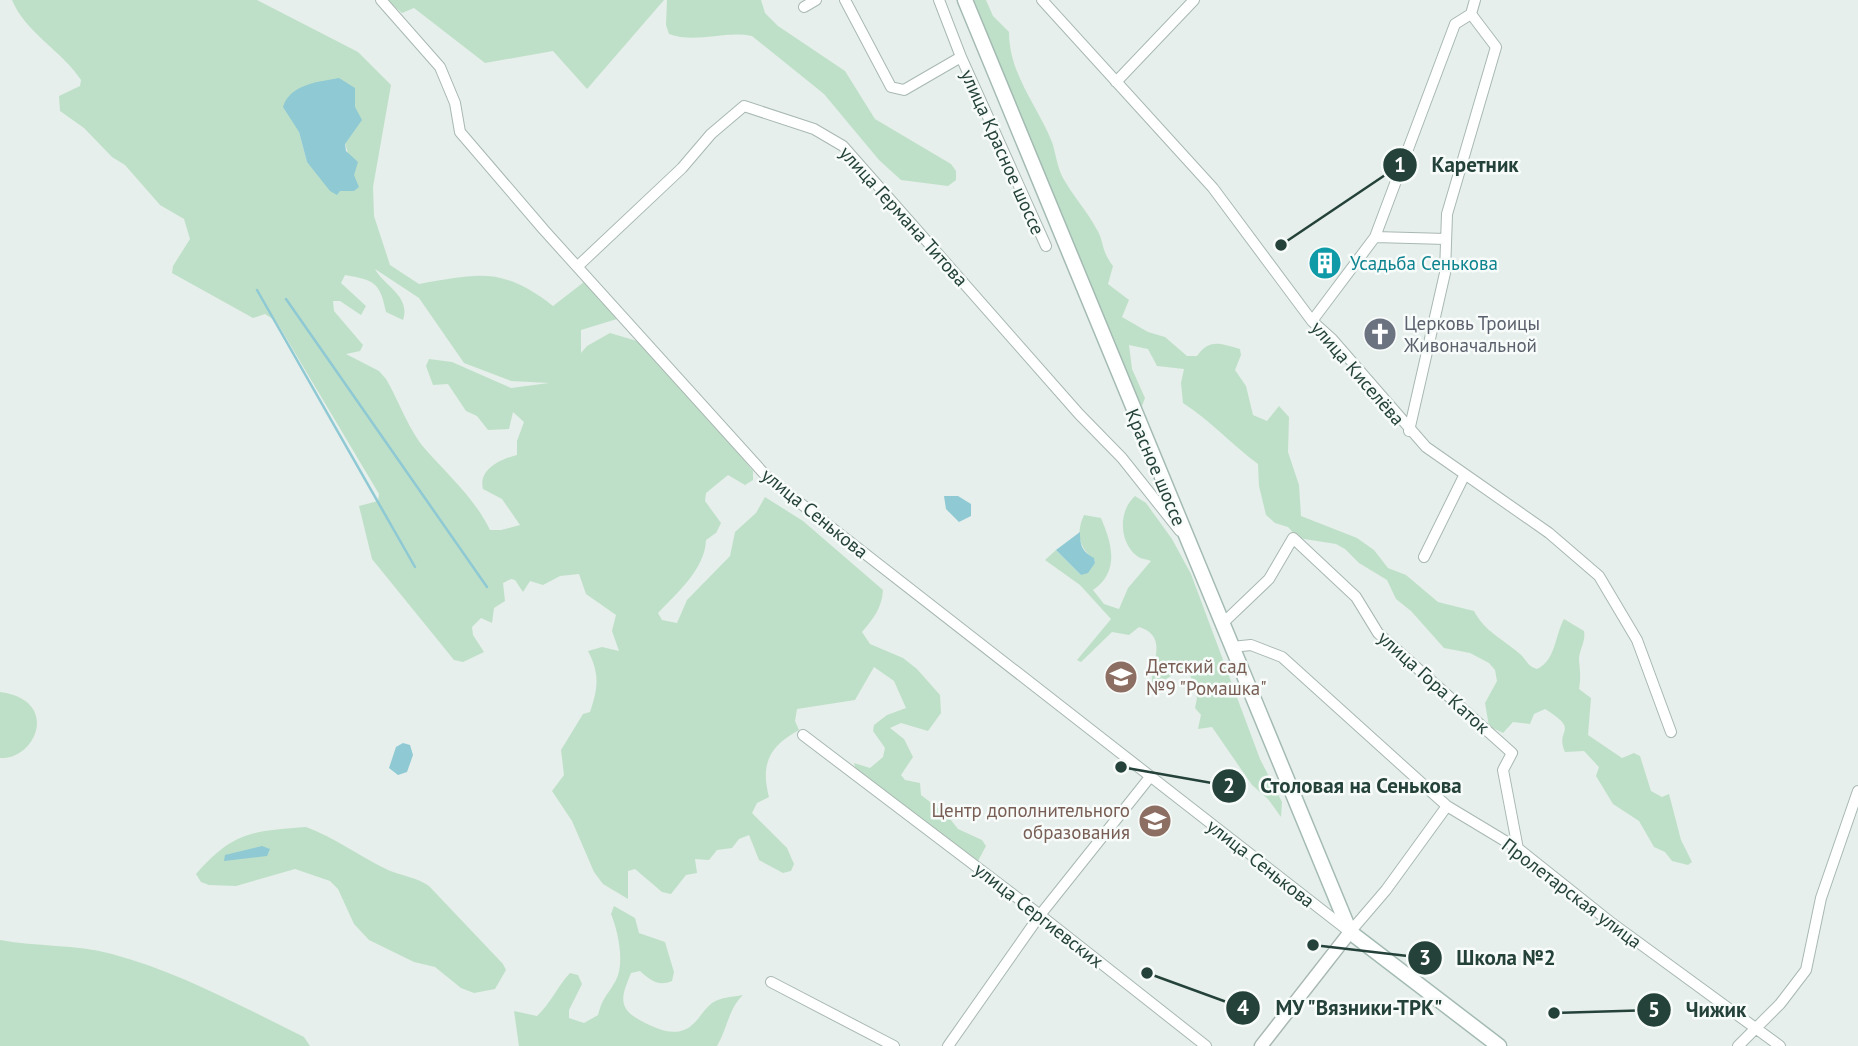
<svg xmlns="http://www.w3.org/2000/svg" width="1858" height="1046" viewBox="0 0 1858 1046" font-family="'PT Sans',sans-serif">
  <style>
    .green { fill: #bfe0c8; fill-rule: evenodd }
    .water { fill: #8ec9d4 }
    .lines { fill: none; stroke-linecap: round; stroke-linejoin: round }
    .stream { stroke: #8ec9d4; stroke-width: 2.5 }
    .minor-casing { stroke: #a8b8b2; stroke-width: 12 }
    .tertiary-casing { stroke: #a8b8b2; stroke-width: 15 }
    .secondary-casing { stroke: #a4bbb3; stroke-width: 17 }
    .minor { stroke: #fff; stroke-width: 10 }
    .tertiary { stroke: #fff; stroke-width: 12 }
    .secondary { stroke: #fff; stroke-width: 14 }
    .labels { text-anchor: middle; stroke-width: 5; stroke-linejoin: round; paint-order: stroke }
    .street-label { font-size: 19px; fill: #24423a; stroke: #f7fbf9 }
    .culture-label { font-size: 19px; fill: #0d838f; stroke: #f7fbf9; text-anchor: start }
    .worship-label { font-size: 19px; fill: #5b616d; stroke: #f7fbf9; text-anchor: start }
    .education-label { font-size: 19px; fill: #785e54; stroke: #f7fbf9; text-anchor: start }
    .leader { fill: none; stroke: #24423a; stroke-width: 2.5 }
    .callout-dot { fill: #24423a; stroke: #f7fbf9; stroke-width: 2.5 }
    .mark-label { font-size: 21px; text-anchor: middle; font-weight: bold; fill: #fff }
    .callout-label { font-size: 21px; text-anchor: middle; font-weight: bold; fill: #24423a; stroke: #f7fbf9; stroke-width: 5; stroke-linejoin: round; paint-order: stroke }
  </style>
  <rect width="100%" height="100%" fill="#e6efeb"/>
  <path class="green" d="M12,0H257L358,52L391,85L373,187L374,216L390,265L419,284C478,274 502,266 553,306L584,282C597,290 605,307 617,319L581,330V353L587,346L610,333L637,341L696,402L753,471V480L745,485L728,475L706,493L705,501L721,523L716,533L706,540C705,569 677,593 658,613L662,620L677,623L687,600L730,556L735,532L756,513L765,497L803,521L883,590C882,608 873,619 862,632L870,644L903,658L917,669L940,695L941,713L928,731L901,723L890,728L904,739L913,757L901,775L905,780L920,783L921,795L947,815L958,829L982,840L986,846L978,861L856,770L854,763L870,768L883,757L885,748L873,731L874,725L887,715L906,708L894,681L874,667L855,700L797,709L795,721L799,730C770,746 760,763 769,797L757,803L752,813L787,848L794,864L791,871L783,873L759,860L749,835L739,839L732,848L717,850L709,860L695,859L697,873L686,875L671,894L662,892L635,869L628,871V899L603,884L594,872L572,821L552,791L564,775L561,750L583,714L590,712C598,688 600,674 588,651L602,647L619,651L612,631L616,615L586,594L579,574L560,576L543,585L530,581L523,592L515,580L511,579L503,583L505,601L494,608L492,623L481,618L472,627L473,635L484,652L463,662L454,660L372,559L359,506L378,501L379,494L276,321L265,314L253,318L172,273L173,266L190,239L184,219L160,205L125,165L112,157L84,128L60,111L59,96L80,86L81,80C62,51 25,32 12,0ZM361,120L345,143L354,175V191H340L307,162L299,132ZM375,269L419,298L464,363L511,381L549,383L511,388L452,362L429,359L426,366L433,385L448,384L466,411L477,416L488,430L509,429L513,412L524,422L517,441V455C501,459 478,469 483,489L502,499L520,525L501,530H490C475,499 449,476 426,450C409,431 399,401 386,379L379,371L346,354L360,351L363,345L334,311L333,301H340L361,315L366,306L341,283L345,275C374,280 380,282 386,312L403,320C411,296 384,286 375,269Z
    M387,0H664L587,89L553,51L485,63L414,8L402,13Z
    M667,0H761L765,13L778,26L845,71L875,119L951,164L956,171V180L948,186L901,180L879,160L824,94L752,36C724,30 697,44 669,34L666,25Z
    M974,0H986L993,16L1009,32C1009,74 1037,105 1052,142C1056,154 1057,167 1063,178C1073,196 1087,211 1096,228C1105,242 1100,249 1113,266L1108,284L1129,300L1122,317L1148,332L1165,337L1187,356H1197C1210,338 1221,344 1240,349L1241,355L1235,370L1246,386L1253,415L1267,421L1279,406L1289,417L1288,452L1299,485L1301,516L1357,538L1374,550L1388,568L1406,575L1438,602L1474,611C1485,632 1503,639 1520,654C1527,660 1527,666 1537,669C1556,660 1555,635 1564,619L1584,631C1586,642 1579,649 1579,660C1580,670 1581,678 1579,689L1591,698L1588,735L1622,758L1634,753L1640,756L1651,791L1662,797L1669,794L1681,840L1692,862L1688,865L1672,861L1665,852L1654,847L1639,821L1613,804L1596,776L1599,767L1584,751L1565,752C1554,728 1582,732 1545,709L1534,714L1530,724L1513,722L1503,733L1489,726L1485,703L1497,681L1495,670L1489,663L1470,653L1444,648L1411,611L1396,599L1387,580L1359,563L1345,549L1336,544L1298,538L1288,527L1275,523L1266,515L1259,486L1258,464C1231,444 1211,421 1183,403L1181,383L1184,369L1157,366L1148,349L1129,345L1132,369L1145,398L1142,406L1122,373Z
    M1135,496L1146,503L1172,539L1191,574L1260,759L1282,802L1281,817L1268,799L1252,785L1212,727L1198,729L1201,715L1195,708L1197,698L1189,671C1175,669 1166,683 1152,684C1151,663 1169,636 1139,627L1129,635L1112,632L1081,662L1077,660L1111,619L1080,585L1045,560L1056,550L1081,575L1095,563L1094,559C1078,548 1076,532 1084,515L1101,518C1112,544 1120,571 1093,590L1104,604L1119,609L1128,588L1151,561C1148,559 1142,560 1137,556C1119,542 1118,511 1135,496Z
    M0,692C61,700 36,760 0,758Z
    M306,827C336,838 360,857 388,870C402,876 416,877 429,886L503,964L506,970L495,989L474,993L461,988L435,967L414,962L369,940L354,924L338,889L330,881L295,869L236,886L209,885L201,882L196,874C233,832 252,831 306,827Z
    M614,906L635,918L639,933L665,942L674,972L672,981C658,987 650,980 640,971L631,973C623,993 616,1007 638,1019C654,1028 677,1040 693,1024C700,1018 704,1009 712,1003C721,997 733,997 743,995C729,1008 727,1029 717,1046H519L514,1011L537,1016C551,1003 557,987 570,973L578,975L582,984L569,1010V1018L584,1023L598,1015C603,996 608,995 616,980C625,963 618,931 611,914Z
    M0,940C37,947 75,944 112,954C179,972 241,1006 304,1037L310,1046H0Z"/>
  <path class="water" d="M339,78L355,88V107L362,120L345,144L346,151L358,162L354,175L359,187L354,191H340L337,195L330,191L307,162L299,132L283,107C290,84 318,82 339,78Z
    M944,496H958L971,504V516L959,522L946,509Z
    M1080,532C1080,546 1082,551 1094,558L1095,563L1088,573L1081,575L1056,550Z
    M403,743L410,745L413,755L407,772L398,775L389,768L396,747Z
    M262,846L270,849L267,856L224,861L225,855Z"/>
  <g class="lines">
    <path class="stream" d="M257,290L415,567
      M286,299L487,587"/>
    <defs>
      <path id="minor" d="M381,0L440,67L455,103L460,132L544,230L768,478L1350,932L1386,890L1447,806
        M845,0L891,87L904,90L961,57
        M939,0L961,57L1046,246
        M1042,0L1213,188L1312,321L1332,339L1426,447L1549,533L1599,576L1637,640L1671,732
        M804,7L816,0
        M1116,82L1194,0
        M1375,237L1446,239
        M578,266L682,168L711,134L744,106L814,129L843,146L1079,414L1122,458L1180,531
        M1312,321L1375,237L1455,24L1471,14L1475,0
        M1409,431L1445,273L1447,214L1496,47L1471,14
        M1424,557L1464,476
        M1222,624L1269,579L1293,538L1356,597L1378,633L1512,753L1503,770L1518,849
        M1232,647L1251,645L1282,657L1447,806L1520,850L1609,921L1780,1046
        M803,735L1040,915L1206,1046
        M771,982L894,1046
        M948,1046L1040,915L1150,777
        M1738,1046L1780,1004L1806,970L1821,898L1858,791"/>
      <path id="tertiary" d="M1261,1046L1350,932"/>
      <path id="secondary" d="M965,0L1350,932L1499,1046"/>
    </defs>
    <use href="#minor" class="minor-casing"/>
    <use href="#tertiary" class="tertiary-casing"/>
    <use href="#secondary" class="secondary-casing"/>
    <use href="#minor" class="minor"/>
    <use href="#tertiary" class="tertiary"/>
    <use href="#secondary" class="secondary"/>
  </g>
  <defs>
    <symbol id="building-disc" viewBox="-11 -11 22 22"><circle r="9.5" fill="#0f9aa8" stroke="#f7fbf9"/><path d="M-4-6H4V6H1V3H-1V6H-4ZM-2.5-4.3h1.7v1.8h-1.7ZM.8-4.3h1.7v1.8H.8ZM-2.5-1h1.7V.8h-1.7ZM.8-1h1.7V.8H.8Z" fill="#fff"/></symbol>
    <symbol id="church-disc" viewBox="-11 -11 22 22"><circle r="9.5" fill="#6b7280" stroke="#f7fbf9"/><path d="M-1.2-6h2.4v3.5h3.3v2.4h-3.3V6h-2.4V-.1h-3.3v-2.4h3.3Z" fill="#fff"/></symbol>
    <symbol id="school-disc" viewBox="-11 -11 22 22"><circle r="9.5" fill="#8d6e63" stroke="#f7fbf9"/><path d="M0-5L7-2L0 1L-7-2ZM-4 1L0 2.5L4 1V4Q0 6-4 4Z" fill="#fff"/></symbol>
  </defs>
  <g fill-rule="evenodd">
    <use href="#building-disc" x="1306" y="244" width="38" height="38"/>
    <use href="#church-disc" x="1361" y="315" width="38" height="38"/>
    <use href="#school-disc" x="1102" y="658" width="38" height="38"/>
    <use href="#school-disc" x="1136" y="802" width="38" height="38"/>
  </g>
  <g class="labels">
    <g class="street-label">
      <text transform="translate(1003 152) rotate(66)" y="7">улица Красное шоссе</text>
      <text transform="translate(904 216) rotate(48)" y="7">улица Германа Титова</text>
      <text transform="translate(1358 373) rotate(49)" y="7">улица Киселёва</text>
      <text transform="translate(1156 467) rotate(67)" y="7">Красное шоссе</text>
      <text transform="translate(815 513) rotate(39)" y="7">улица Сенькова</text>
      <text transform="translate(1434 682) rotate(42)" y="7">улица Гора Каток</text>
      <text transform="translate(1261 863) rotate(38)" y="7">улица Сенькова</text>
      <text transform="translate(1572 893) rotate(37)" y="7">Пролетарская улица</text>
      <text transform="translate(1039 915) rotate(38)" y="7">улица Сергиевских</text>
    </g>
    <g class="culture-label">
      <text x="1350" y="270">Усадьба Сенькова</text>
    </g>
    <g class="worship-label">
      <text x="1404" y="330">Церковь Троицы<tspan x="1404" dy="22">Живоначальной</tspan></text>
    </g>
    <g class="education-label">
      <text x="1146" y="673">Детский сад<tspan x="1146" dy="22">№9 "Ромашка"</tspan></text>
      <text x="1130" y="817" text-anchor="end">Центр дополнительного<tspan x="1130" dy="22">образования</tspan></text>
    </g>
  </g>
  <path class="leader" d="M1281 245L1400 165M1121 767L1229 786M1313 945L1425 958M1147 973L1243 1008M1554 1013L1654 1010"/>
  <g class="callout-dot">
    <circle cx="1281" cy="245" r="7"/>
    <circle cx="1121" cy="767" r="7"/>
    <circle cx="1313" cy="945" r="7"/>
    <circle cx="1147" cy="973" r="7"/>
    <circle cx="1554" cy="1013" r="7"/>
    <circle cx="1400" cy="165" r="18"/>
    <circle cx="1229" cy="786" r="18"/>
    <circle cx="1425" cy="958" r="18"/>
    <circle cx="1243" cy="1008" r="18"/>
    <circle cx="1654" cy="1010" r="18"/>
  </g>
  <g class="mark-label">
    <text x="1400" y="172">1</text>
    <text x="1229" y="793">2</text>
    <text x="1425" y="965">3</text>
    <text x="1243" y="1015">4</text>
    <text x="1654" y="1017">5</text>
  </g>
  <g class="callout-label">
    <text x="1475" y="172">Каретник</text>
    <text x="1361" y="793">Столовая на Сенькова</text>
    <text x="1506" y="965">Школа №2</text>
    <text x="1359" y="1015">МУ "Вязники-ТРК"</text>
    <text x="1716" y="1017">Чижик</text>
  </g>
</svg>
